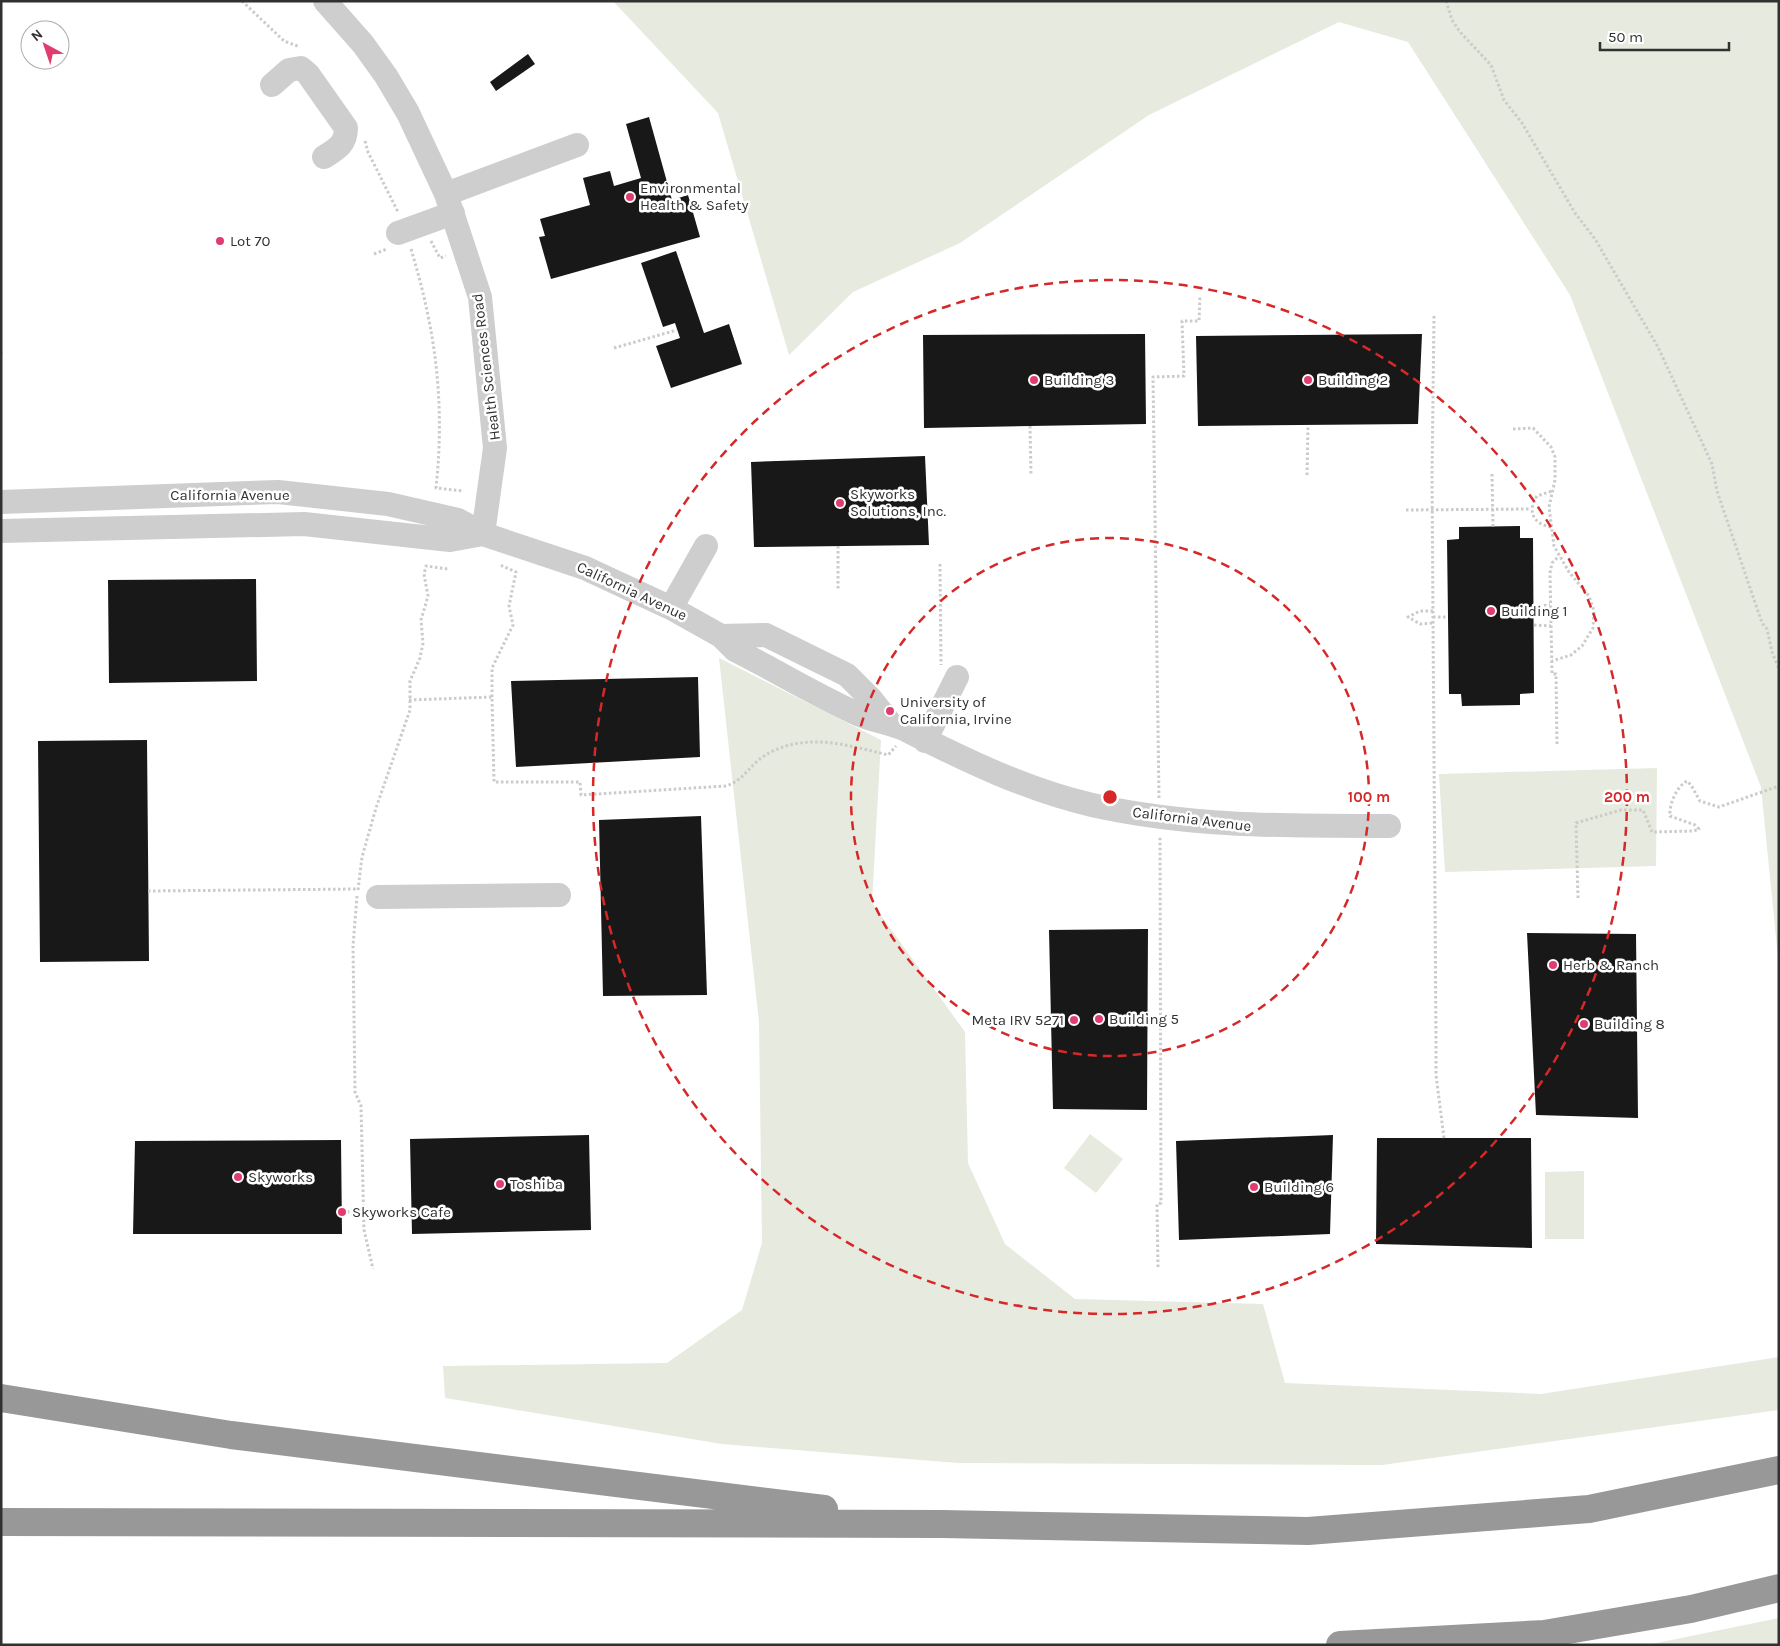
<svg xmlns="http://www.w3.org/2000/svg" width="1780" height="1646" viewBox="0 0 1780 1646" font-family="Karla,sans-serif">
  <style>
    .green { fill: #e7eade }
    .building { fill: #181818 }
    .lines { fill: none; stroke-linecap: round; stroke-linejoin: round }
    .path { stroke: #cbcbcb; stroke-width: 3; stroke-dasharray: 2.5 2.5; stroke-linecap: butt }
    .minor { stroke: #cecece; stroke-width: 24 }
    .highway { stroke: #989898; stroke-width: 28 }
    .ring { fill: none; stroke: #d62828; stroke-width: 2.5; stroke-dasharray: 9 6 }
    .poi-dot { fill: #df3d6f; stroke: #fff; stroke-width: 2 }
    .labels { text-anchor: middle; stroke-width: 5; stroke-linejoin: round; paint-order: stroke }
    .poi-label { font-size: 15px; fill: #313131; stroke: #fff; text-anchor: start }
    .street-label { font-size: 15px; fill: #313131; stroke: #fff }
    .centre { fill: #d62828; stroke: #fff; stroke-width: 2.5 }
    .ring-label { font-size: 15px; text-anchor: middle; font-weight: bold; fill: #d62828; stroke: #fff; stroke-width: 5; stroke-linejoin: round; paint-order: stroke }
  </style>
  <rect width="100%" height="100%" fill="#fff"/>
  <path class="green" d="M613,1H1779V968L1761,787L1570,295L1408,42L1339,22L1149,115L960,243L853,292L789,355L718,113Z
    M719,658L881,740L872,903L965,1032L968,1163L1005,1244L1075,1299L1263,1304L1285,1383L1541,1394L1779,1357V1410L1382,1465L958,1463L722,1444L445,1398L443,1366L667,1363L742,1310L762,1243L759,1022Z
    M1657,768L1656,866L1445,872L1439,774Z
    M1090,1134L1123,1159L1096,1193L1064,1168Z
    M1584,1171V1239H1545V1172Z
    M1779,1618V1645H1647Z"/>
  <path class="building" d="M528,54L535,64L496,91L490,82Z
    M649,117L672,200L688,195L700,237L551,279L539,237L545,236L540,219L590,205L583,178L610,171L614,186L641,178L626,124Z
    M676,251L704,333L729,324L742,364L671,388L656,346L680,338L675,323L663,327L641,263Z
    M1145,334L1146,424L924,428L923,335Z
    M1422,334L1418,424L1198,426L1196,336Z
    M925,456L929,545L754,547L751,462Z
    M1520,526V538H1533L1534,693L1520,694V705L1462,706L1461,694H1449L1447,540L1459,539V527Z
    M256,579L257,681L109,683L108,580Z
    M698,677L700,757L516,767L511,681Z
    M147,740L149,961L40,962L38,741Z
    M701,816L707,995L603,996L599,820Z
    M1148,929L1147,1110L1053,1109L1049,930Z
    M1527,933L1636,934L1638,1118L1536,1115Z
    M589,1135L591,1230L412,1234L410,1139Z
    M1333,1135L1330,1234L1179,1240L1176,1141Z
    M1377,1138H1531L1532,1248L1376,1244Z
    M341,1140L342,1234H133L135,1141Z"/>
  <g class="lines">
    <path class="path" d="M242,1L284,41L300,47
      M1446,1L1452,20L1460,32L1491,65L1504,100L1522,123L1575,213L1595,239L1658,347L1712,464L1717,491L1762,623L1767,629L1772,652L1779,669
      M365,141L368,152L398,212
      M431,241L440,258L446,256
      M411,249C436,332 445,402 436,488L463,491
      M374,254L387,249
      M1434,316L1432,476L1436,1042V1075L1444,1138
      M614,348L677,330
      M1,353L2,352
      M1030,426L1031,476
      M1513,429L1533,428L1551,447L1555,457V480L1549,507L1554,546L1569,572L1589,596L1594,611L1593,628L1582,646L1571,655L1552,661
      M1492,474L1493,527
      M1307,475L1308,425
      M1406,510L1531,509
      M1551,527C1533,524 1527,511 1537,496L1552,491
      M838,546V591
      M940,564L941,665
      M1534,606L1550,605
      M1433,611H1420L1408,617L1420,624L1433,623
      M1433,617H1448
      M1534,625L1551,626
      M492,697V668L513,625L509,606L516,572L500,565
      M409,700L492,697L494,782H580L581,795L726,786C743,781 750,765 764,756C804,731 847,745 888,755L896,746
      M1557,744L1556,674H1552L1550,573L1552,563L1559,556
      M1159,798L1153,377L1184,376L1182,321H1199L1200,295
      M358,890L362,857L376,808L410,710V681L420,658L423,643L421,620L428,596L424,574L426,566L448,569
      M148,891L358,889
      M357,896L353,946L355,1092L361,1106L364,1230L373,1269
      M1578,898L1576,823L1621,810H1643L1652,832L1694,831L1699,829L1695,825L1670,816C1669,805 1676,787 1687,781L1691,785L1700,801L1719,807L1779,786
      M342,1212L363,1211
      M1158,1267L1157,1204L1161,1203L1160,837"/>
    <path class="minor" d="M325,1L363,44L386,76L408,113L446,194L480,297L495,448L483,534
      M272,85L289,70L301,68L308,74L346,128C346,144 337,149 324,157
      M446,194L577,145
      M398,233L453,213
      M1,502L278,492L388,504L458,520L483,534L585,568L671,608L721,636L735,650C777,671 817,696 860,715C875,721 891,723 906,730C965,760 1027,790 1092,805C1190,827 1289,826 1389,826
      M1,531L304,524L450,540L483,534
      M671,608L706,546
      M721,636L766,635L847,675L871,699L891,724
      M925,741L957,677
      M378,897L559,895"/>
    <path class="highway" d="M1,1398L231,1435L824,1509
      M1,1522L942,1524L1308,1531L1589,1509L1779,1470
      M1340,1645L1544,1634L1691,1609L1779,1588"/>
  </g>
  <g class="ring">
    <circle cx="1110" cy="797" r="259"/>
    <circle cx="1110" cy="797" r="517"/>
  </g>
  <g class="poi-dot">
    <circle cx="630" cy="197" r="5"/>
    <circle cx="220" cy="241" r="5"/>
    <circle cx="1034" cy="380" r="5"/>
    <circle cx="1308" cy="380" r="5"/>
    <circle cx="840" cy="503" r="5"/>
    <circle cx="1491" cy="611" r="5"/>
    <circle cx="890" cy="711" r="5"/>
    <circle cx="1553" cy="965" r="5"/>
    <circle cx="1099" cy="1019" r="5"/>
    <circle cx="1074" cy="1020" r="5"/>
    <circle cx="1584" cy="1024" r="5"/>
    <circle cx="238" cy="1177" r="5"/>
    <circle cx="500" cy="1184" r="5"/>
    <circle cx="1254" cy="1187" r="5"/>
    <circle cx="342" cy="1212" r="5"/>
  </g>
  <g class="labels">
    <g class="poi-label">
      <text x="640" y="193">Environmental<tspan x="640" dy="17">Health &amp; Safety</tspan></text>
      <text x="230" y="246">Lot 70</text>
      <text x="1044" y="385">Building 3</text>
      <text x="1318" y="385">Building 2</text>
      <text x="850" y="499">Skyworks<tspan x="850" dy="17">Solutions, Inc.</tspan></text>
      <text x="1501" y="616">Building 1</text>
      <text x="900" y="707">University of<tspan x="900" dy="17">California, Irvine</tspan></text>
      <text x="1563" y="970">Herb &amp; Ranch</text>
      <text x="1109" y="1024">Building 5</text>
      <text x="1064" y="1025" text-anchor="end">Meta IRV 5271</text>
      <text x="1594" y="1029">Building 8</text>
      <text x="248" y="1182">Skyworks</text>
      <text x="510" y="1189">Toshiba</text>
      <text x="1264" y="1192">Building 6</text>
      <text x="352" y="1217">Skyworks Cafe</text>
    </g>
    <g class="street-label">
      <text transform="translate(486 367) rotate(-97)" y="5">Health Sciences Road</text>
      <text x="230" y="500">California Avenue</text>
      <text transform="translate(632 591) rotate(25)" y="5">California Avenue</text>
      <text transform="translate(1192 819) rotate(7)" y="5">California Avenue</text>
    </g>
  </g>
  <circle cx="1110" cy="797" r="8" class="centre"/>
  <g class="ring-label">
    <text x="1369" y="802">100 m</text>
    <text x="1627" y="802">200 m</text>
  </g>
  <rect width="1780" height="1646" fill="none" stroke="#313131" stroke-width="5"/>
  <g transform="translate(45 45) rotate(320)"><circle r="24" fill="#ffffff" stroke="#adadad"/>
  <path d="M0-4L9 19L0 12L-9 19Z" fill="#df3d6f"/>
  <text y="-8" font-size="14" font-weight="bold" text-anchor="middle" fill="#313131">N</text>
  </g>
  <path d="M1600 42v8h129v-8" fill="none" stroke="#313131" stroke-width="2.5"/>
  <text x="1608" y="42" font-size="15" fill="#313131" stroke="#ffffff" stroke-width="4" paint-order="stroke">50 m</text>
</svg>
